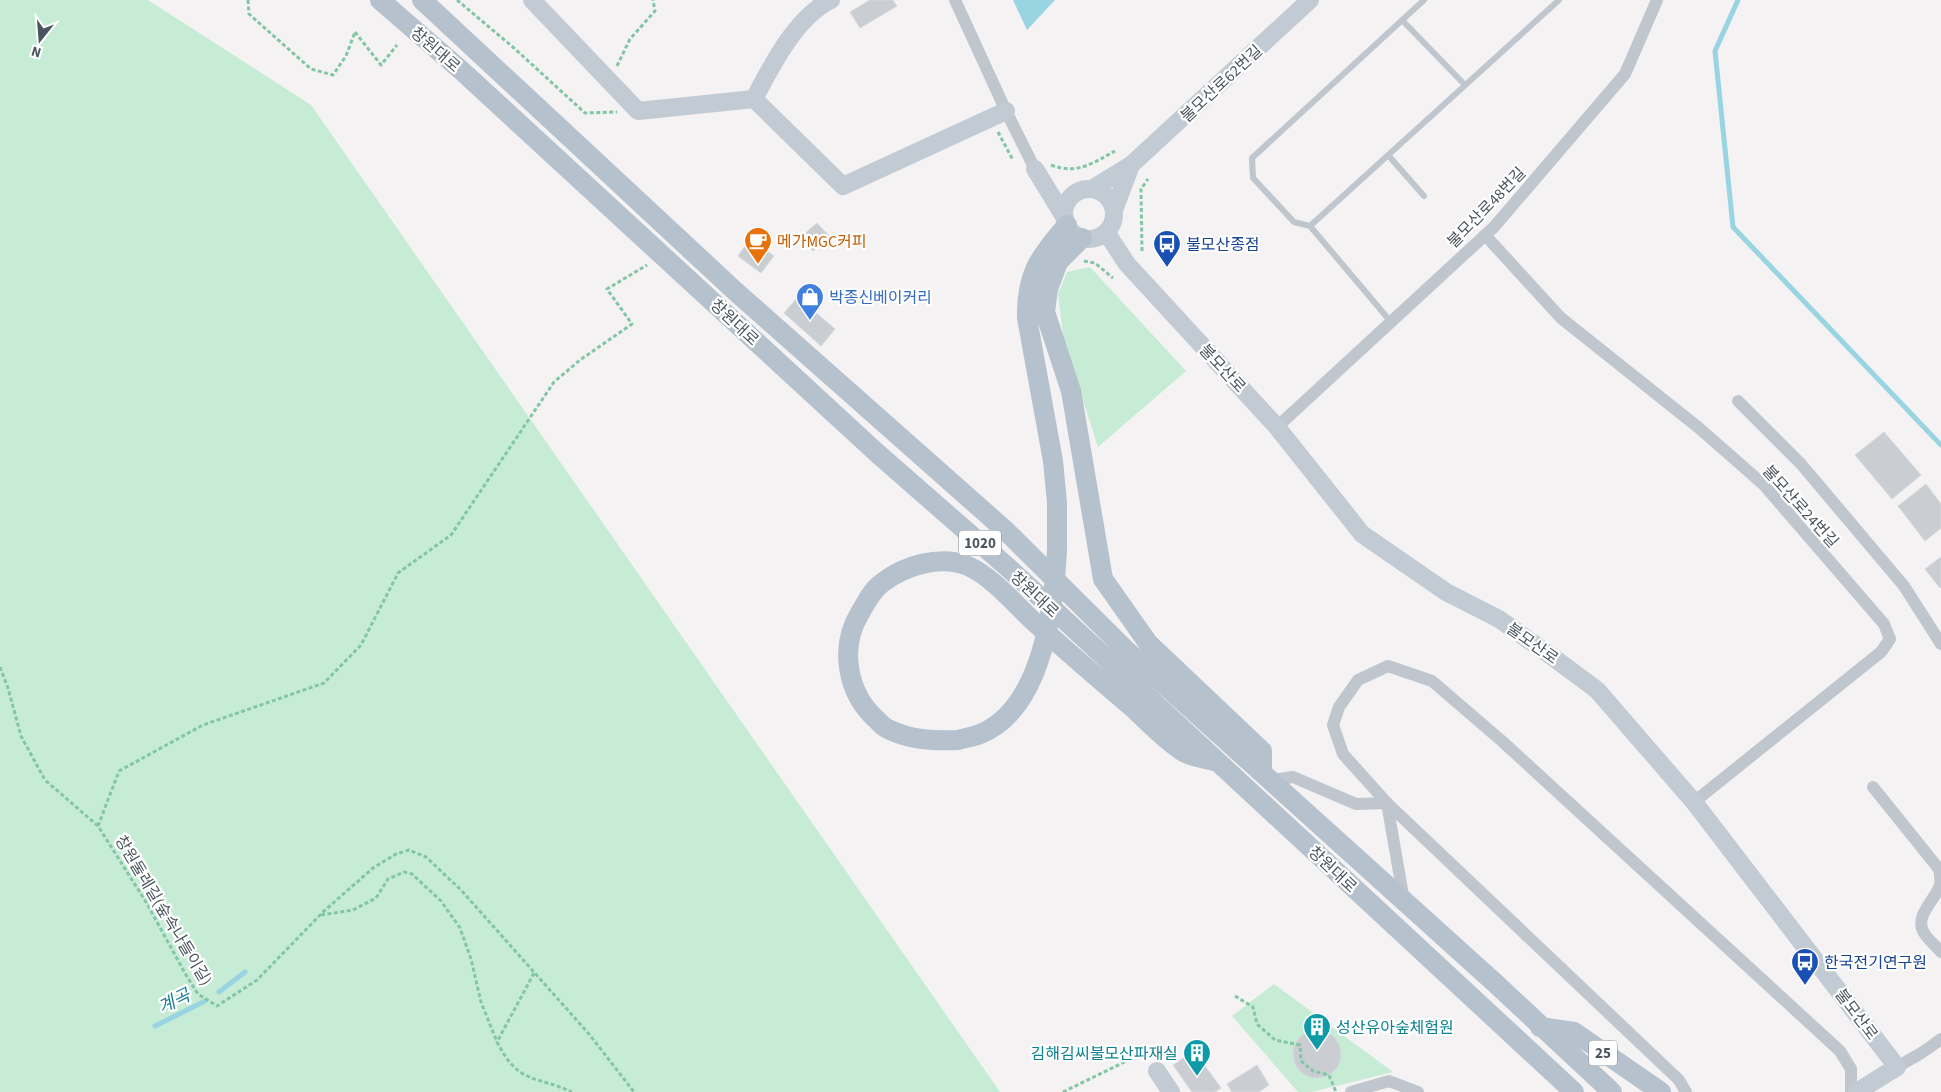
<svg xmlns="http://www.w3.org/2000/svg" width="1941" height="1092" viewBox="0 0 1941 1092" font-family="'Source Sans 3','Noto Sans KR',sans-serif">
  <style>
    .green { fill: #c7ecd5 }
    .water { fill: #99d4e3 }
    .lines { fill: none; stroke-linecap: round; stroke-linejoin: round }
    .stream { stroke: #99d4e3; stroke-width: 5 }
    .building { fill: #cacdd1; stroke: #d7d9dd }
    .path { stroke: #82c6a5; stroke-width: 3; stroke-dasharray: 4 2.5; stroke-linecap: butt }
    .lane { stroke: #c0c6cd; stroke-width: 6 }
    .street { stroke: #c0c6cd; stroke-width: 12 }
    .secondary { stroke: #c2cad3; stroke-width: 18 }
    .primary { stroke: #b5c1cd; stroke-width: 20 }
    .primary-bridge { stroke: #b5c1cd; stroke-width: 20 }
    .labels { text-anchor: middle; stroke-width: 4.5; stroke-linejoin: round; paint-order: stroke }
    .shield { fill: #fff; stroke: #82888e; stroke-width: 1 }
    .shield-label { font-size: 15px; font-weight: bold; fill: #4c555e }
    .street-label { font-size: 16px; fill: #4c555e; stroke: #fff }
    .food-label { font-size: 16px; fill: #c56008; stroke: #fff; text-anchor: start }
    .transit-label { font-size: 16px; fill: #164399; stroke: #fff; text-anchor: start }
    .shop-label { font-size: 16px; fill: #366cbe; stroke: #fff; text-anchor: start }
    .culture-label { font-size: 16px; fill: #0d838f; stroke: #fff; text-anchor: start }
    .water-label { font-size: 18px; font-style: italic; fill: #1c7d98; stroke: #fff }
  </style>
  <rect width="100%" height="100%" fill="#f4f2f2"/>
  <path class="green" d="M0,0H148L311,105L1000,1092H0Z
    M1090,267L1186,371L1098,447L1064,342L1058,294L1067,272Z
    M1274,984L1393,1072L1312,1092H1298L1232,1016Z"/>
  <path class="water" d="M1013,0H1055L1027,30Z"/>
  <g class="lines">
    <path class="stream" d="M1738,0L1715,51L1733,227L1941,445
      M219,992L245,972
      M155,1026L205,1001"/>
  </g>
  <path class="building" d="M870,0H893L897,6L860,28L850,12Z
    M817,223L830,237L813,251L801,237Z
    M750,239L774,256L761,273L738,256Z
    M798,297L835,329L821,346L784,313Z
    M1884,432L1921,475L1892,499L1855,455Z
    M1926,484L1941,504V528L1925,541L1898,506Z
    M1941,557V587L1940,588L1925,569Z
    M1293 1054a24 24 0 1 1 48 0a24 24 0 1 1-48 0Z
    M1194,1051L1221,1088L1215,1092H1192L1173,1065Z
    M1257,1065L1269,1085L1259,1092H1232L1227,1084Z"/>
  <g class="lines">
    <path class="path" d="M248,0L249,14L311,69L333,75L346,56L355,32
      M457,0L514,48L585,113L617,112
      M355,32L381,65L397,45
      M617,66L630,39L655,11L653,0
      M998,132L1013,160
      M1051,165C1077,175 1093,163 1115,151
      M1142,251L1141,189L1148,179
      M1084,261L1095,263L1113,278
      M0,667L8,688L21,736L45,780L98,826L146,902L186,975L198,994L217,1006L257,980L323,912L373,868L396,854L409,850L426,857L461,890L589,1034L634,1092
      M98,826L119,771L203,725L324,683L361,645L398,573L451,535L554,382L580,360L632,324L607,289L647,265
      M321,915L353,910L376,898L388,879L404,872L412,874L441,901L460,928L471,959L481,1002L497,1042
      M534,973L497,1042C519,1085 535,1075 572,1092
      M1235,996L1253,1007L1257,1024L1275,1040L1300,1045L1301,1061L1313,1071L1329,1075L1336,1092
      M1063,1092L1147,1051L1150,1057"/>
    <path class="lane" d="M1402,20L1465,85
      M1388,155L1424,196
      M1310,226L1559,0
      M1391,322L1310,226L1294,222L1253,178L1252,158L1424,0"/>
    <path class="street" d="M955,0L1006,111L1035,169
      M1485,235L1561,318L1699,428L1764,485L1884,624L1890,639L1881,652L1694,802
      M1738,401L1801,464L1904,586L1941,644
      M1277,427L1494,227L1625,74L1657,0
      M1272,780L1293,777L1356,804L1387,803L1404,901
      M1873,787L1939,869L1941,868
      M1939,869C1940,874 1941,880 1940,885C1936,899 1915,915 1923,931C1926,938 1936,946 1941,952
      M1897,1067L1923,1052L1941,1039
      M1351,1092L1389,1081L1418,1092
      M1686,1092L1679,1080L1387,803L1343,754L1333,725L1339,707L1358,680L1388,666L1432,681L1503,742L1840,1051L1851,1069V1092"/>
    <path class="secondary" d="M532,0L638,111L754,99
      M831,0C796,17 772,65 754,99L843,186L1006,111
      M1035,169L1065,218
      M1092,189L1131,165L1310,0
      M1064 214a25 25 0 1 1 50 0a25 25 0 1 1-50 0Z
      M1114,210L1131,165
      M1106,232L1127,264L1277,427L1362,534L1446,592L1499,619L1554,658L1597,690L1694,802L1897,1067
      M1157,1071L1171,1092
      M1857,1092L1897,1067"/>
    <path class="primary" d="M380,0L462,71L877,453L1013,572L1574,1092
      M422,0L735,291L1005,530L1127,651L1495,983L1612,1092
      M1082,238L1058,262L1048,289L1045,312L1071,391L1103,579L1148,643L1262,751V771
      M1057,550V503L1053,461L1027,318C1026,275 1039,257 1067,225
      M958,740C933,741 910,740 888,729C883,727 880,723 876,719C847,693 839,647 860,613C866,603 872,590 882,583C905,565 940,555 968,566C992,577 1012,601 1031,619C1065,650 1099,679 1134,709C1149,723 1165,740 1182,751C1190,757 1205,758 1214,761
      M1540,1027L1574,1032L1661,1092"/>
    <path class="primary-bridge" d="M958,740C965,738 973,737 980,734C1042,709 1054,608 1057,550"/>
  </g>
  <defs>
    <symbol id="cafe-pin" viewBox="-11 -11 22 30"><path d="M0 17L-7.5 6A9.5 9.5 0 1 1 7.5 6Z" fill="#e8710a" stroke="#fff"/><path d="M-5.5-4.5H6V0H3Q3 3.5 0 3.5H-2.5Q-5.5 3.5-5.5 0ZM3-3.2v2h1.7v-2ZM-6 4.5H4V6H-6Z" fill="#fff"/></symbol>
    <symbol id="bus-pin" viewBox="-11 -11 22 30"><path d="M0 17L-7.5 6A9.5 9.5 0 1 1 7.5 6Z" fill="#1a4fb4" stroke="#fff"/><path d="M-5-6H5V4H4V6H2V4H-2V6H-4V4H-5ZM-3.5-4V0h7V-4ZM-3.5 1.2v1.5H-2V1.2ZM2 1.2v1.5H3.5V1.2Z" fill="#fff"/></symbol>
    <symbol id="shop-pin" viewBox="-11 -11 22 30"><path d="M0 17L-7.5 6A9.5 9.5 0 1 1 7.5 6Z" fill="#3f7fe0" stroke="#fff"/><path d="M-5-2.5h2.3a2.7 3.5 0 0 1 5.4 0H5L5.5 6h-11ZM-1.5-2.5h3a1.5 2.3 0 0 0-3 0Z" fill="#fff"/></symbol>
    <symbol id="building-pin" viewBox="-11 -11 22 30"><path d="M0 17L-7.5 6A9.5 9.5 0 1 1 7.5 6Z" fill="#0f9aa8" stroke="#fff"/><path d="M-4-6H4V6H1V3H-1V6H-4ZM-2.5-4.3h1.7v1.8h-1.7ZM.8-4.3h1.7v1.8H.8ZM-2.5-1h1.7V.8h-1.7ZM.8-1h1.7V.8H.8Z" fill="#fff"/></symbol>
  </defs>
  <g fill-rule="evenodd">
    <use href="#cafe-pin" x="742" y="225" width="32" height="43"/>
    <use href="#bus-pin" x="1151" y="228" width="32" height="43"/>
    <use href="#shop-pin" x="794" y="281" width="32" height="43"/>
    <use href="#bus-pin" x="1789" y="946" width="32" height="43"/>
    <use href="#building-pin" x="1301" y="1011" width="32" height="43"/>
    <use href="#building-pin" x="1181" y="1037" width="32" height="43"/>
  </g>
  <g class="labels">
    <g class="shield">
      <rect x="959" y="530.5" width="42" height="25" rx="4"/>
      <rect x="1589" y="1040.5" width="28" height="25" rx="4"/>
    </g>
    <g class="shield-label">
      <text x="980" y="548">1020</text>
      <text x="1603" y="1058">25</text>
    </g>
    <g class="street-label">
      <text transform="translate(436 49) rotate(41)" y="6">창원대로</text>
      <text transform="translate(1221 83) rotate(-43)" y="6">불모산로62번길</text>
      <text transform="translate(1486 207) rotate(-46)" y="6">불모산로48번길</text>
      <text transform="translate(735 322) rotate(43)" y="6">창원대로</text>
      <text transform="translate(1223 368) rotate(47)" y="6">불모산로</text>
      <text transform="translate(1801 506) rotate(48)" y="6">불모산로24번길</text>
      <text transform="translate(1035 594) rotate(43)" y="6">창원대로</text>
      <text transform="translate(1533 643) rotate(35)" y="6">불모산로</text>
      <text transform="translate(1333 869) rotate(43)" y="6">창원대로</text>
      <text transform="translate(164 910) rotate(59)" y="6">창원둘레길(숲속나들이길)</text>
      <text transform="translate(1857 1014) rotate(53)" y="6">불모산로</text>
    </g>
    <g class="food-label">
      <text x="777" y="247">메가MGC커피</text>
    </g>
    <g class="transit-label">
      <text x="1186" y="250">불모산종점</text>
      <text x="1824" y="968">한국전기연구원</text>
    </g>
    <g class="shop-label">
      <text x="829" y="303">박종신베이커리</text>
    </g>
    <g class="culture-label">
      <text x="1336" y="1033">성산유아숲체험원</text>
      <text x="1178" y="1059" text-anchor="end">김해김씨불모산파재실</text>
    </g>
    <g class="water-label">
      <text transform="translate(174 1001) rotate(-26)" y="6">계곡</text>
    </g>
  </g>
  <g transform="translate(40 40) rotate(197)" stroke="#ffffff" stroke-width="4" paint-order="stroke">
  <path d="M0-4L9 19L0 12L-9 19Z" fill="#4c555e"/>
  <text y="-8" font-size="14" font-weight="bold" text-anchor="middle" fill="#4c555e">N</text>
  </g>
</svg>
